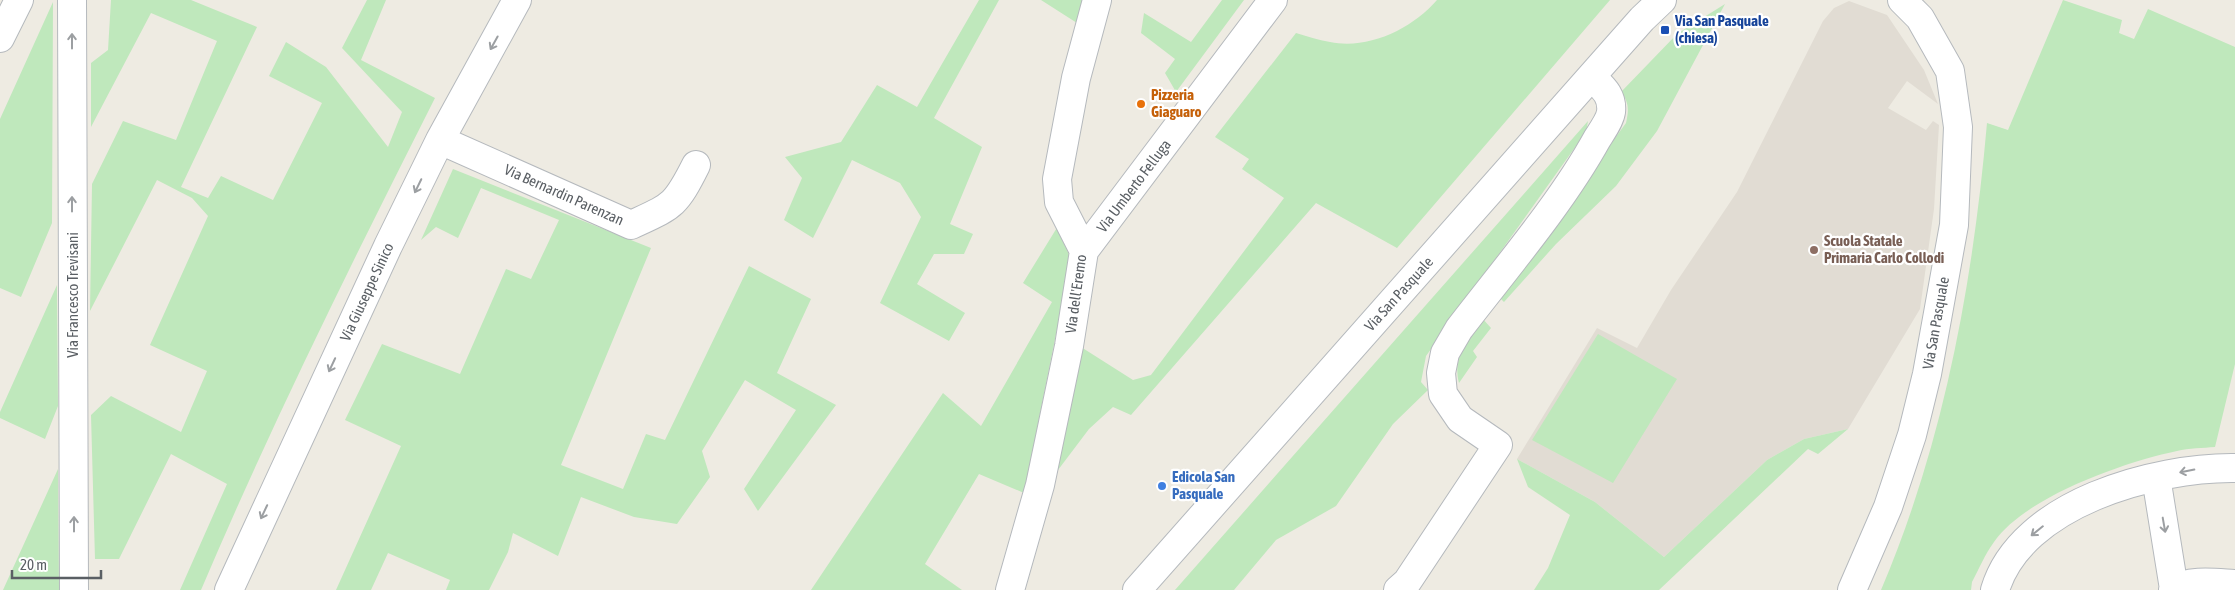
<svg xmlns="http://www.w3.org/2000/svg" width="2235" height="590" viewBox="0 0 2235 590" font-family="'Asap Condensed',sans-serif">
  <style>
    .education { fill: #e1dcd3 }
    .green { fill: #bfe8bc }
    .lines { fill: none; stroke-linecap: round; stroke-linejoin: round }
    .minor-casing { stroke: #b5b9bd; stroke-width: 30 }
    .tertiary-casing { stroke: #b5b9bd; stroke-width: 30 }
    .minor { stroke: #fff; stroke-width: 28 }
    .tertiary { stroke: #fff; stroke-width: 28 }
    .oneway { stroke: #9c9fa2 }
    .transit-dot { fill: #1a4fb4; stroke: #fff; stroke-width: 2 }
    .food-dot { fill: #e8710a; stroke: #fff; stroke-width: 2 }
    .education-dot { fill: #8d6e63; stroke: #fff; stroke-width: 2 }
    .shop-dot { fill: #3f7fe0; stroke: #fff; stroke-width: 2 }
    .labels { text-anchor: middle; stroke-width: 4.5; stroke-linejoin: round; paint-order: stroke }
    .transit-label { font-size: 15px; font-weight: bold; fill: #164399; stroke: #fff; text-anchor: start }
    .food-label { font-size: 15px; font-weight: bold; fill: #c56008; stroke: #fff; text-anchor: start }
    .street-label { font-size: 15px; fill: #5a5f64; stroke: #fff }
    .education-label { font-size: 15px; font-weight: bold; fill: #785e54; stroke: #fff; text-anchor: start }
    .shop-label { font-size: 15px; font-weight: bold; fill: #366cbe; stroke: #fff; text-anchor: start }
  </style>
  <rect width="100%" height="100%" fill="#eeebe2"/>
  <path class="education" d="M1849,1L1887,15L1924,70L1938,104L1907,81L1888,108L1926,130L1933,121L1939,125L1934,209L1920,309L1848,429L1804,439L1767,460L1664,557L1595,502L1517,459L1597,328L1637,348L1671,290L1737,192L1823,21L1834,8Z"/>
  <path class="green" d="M111,0H191L257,27L181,187L208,198L221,176L273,200L322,103L269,76L286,42L326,67L388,147L402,112L342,48L367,0H386L361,60L435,98C353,260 272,423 201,590H180L227,484L171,454L119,559H95L91,415L111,396L181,432L207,371L150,345L208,216L192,198L157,180L90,311L92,184L123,121L176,140L217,41L151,13L91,127V63L108,50Z
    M979,0H999L934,118L982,147L950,224L973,234L964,254H934L917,284L965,313L949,341L880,303L921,217L900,183L852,160L813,238L784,220L802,178L785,157L841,142L877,85L917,107Z
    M1041,0H1084L1077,23Z
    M1222,0H1244L1176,92L1165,73L1175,59L1141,33L1144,13L1191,42Z
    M1437,0H1610L1397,248L1316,203L1131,415L1113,407L1089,429L1055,474L1081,347L1133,380L1151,375L1284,198L1242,169L1249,159L1215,137L1296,33C1307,36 1318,40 1330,42C1368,50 1412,29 1437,0Z
    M2063,0L2122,20L2119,33L2134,39L2148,9L2235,47V364L2215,447C2203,448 2189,448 2177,451C2124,462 2025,497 1994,542C1985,554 1979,569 1972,582L1971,590H1881C1944,442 1973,283 1987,123L2008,130Z
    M53,2L52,223L21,297L0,288V119Z
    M1725,4L1657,131L1616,186L1556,244L1504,302L1499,297L1626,123C1629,110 1629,102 1621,92L1677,34Z
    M1588,121L1586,132L1426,356L1421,382L1428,390L1393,424L1336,506L1276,540L1234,590H1175Z
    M453,169L651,248L561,465L623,489L646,434L665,440L749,266L811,299L777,373L836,405L758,511L744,489L796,410L745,380L702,451L710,477L677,524L634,517L581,497L558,556L513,533L508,552L489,590H446L450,580L388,553L371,590H336L401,446L345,420L382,344L460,374L506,269L531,279L559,220L481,188L458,238L436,227L421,240Z
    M1058,226L1071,260L1024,493L979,474L925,564L962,590H811L943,393L981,426L1052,302L1023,283Z
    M57,285L58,406L45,439L0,418V412Z
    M1482,318L1491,328L1473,351L1477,357L1459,383C1452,358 1468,338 1482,318Z
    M1598,334L1677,379L1613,483L1532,440Z
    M1848,429L1818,454L1808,449L1659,590H1534L1548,568L1570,515L1528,487L1517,459L1595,502L1664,557L1767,460L1804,439Z
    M58,469L59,590H3Z"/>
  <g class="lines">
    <defs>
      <path id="minor" d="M72,0L74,590
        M0,38L19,0
        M440,140L631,225C672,206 675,207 696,165
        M1084,251L1273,0
        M2156,477L2174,589
        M229,590L388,246L440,140L517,0
        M1010,590L1040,485L1069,346L1084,251L1059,202L1057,179L1076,78L1097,0
        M1398,590L1407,582L1498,445L1460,419L1443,394L1441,373L1445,353L1459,329C1505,269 1561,204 1597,139C1602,131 1610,120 1611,112C1613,95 1602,87 1592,77
        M1995,590C2021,503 2155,467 2235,468
        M2173,590C2190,579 2216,583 2235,584"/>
      <path id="tertiary" d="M1137,590L1642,19L1662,0
        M1852,590L1888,507L1912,435L1927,374L1954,225L1958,127L1950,71L1920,18L1902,0"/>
    </defs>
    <use href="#minor" class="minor-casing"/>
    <use href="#tertiary" class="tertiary-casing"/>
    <use href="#minor" class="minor"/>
    <use href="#tertiary" class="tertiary"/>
  </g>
  <defs><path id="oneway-shaft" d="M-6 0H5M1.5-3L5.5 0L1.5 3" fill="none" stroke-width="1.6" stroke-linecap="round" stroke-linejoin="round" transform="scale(1.25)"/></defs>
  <g class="oneway">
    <use href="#oneway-shaft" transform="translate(72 41) rotate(-90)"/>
    <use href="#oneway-shaft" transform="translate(494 43) rotate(119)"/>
    <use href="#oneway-shaft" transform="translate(418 186) rotate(116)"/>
    <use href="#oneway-shaft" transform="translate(72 204) rotate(-90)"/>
    <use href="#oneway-shaft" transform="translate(332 365) rotate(115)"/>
    <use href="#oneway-shaft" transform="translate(2187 471) rotate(169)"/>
    <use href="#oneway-shaft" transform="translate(264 512) rotate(115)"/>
    <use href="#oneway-shaft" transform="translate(74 524) rotate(-90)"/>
    <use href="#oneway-shaft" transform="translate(2164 525) rotate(80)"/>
    <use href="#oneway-shaft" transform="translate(2037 531) rotate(141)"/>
  </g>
  <rect class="transit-dot" x="1660" y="25" width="10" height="10" rx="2.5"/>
  <circle class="food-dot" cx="1141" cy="104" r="5"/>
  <circle class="education-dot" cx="1814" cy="250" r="5"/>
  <circle class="shop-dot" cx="1162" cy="486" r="5"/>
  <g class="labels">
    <g class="transit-label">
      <text x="1675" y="26">Via San Pasquale<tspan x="1675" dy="17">(chiesa)</tspan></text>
    </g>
    <g class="food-label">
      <text x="1151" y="100">Pizzeria<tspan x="1151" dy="17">Giaguaro</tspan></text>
    </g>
    <g class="street-label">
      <text transform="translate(1134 186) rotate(-53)" y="5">Via Umberto Felluga</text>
      <text transform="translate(564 195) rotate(24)" y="5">Via Bernardin Parenzan</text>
      <text transform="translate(367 292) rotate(-65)" y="5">Via Giuseppe Sinico</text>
      <text transform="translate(1076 294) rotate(-82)" y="5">Via dell'Eremo</text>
      <text transform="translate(1399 294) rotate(-48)" y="5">Via San Pasquale</text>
      <text transform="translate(73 295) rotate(-90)" y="5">Via Francesco Trevisani</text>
      <text transform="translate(1936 323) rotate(-80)" y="5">Via San Pasquale</text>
    </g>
    <g class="education-label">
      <text x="1824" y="246">Scuola Statale<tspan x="1824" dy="17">Primaria Carlo Collodi</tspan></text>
    </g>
    <g class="shop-label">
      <text x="1172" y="482">Edicola San<tspan x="1172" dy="17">Pasquale</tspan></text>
    </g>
  </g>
  <path d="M12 570v8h89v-8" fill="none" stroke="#5a5f64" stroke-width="2.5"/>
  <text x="20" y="570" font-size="15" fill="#5a5f64" stroke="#ffffff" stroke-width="4" paint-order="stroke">20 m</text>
</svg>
